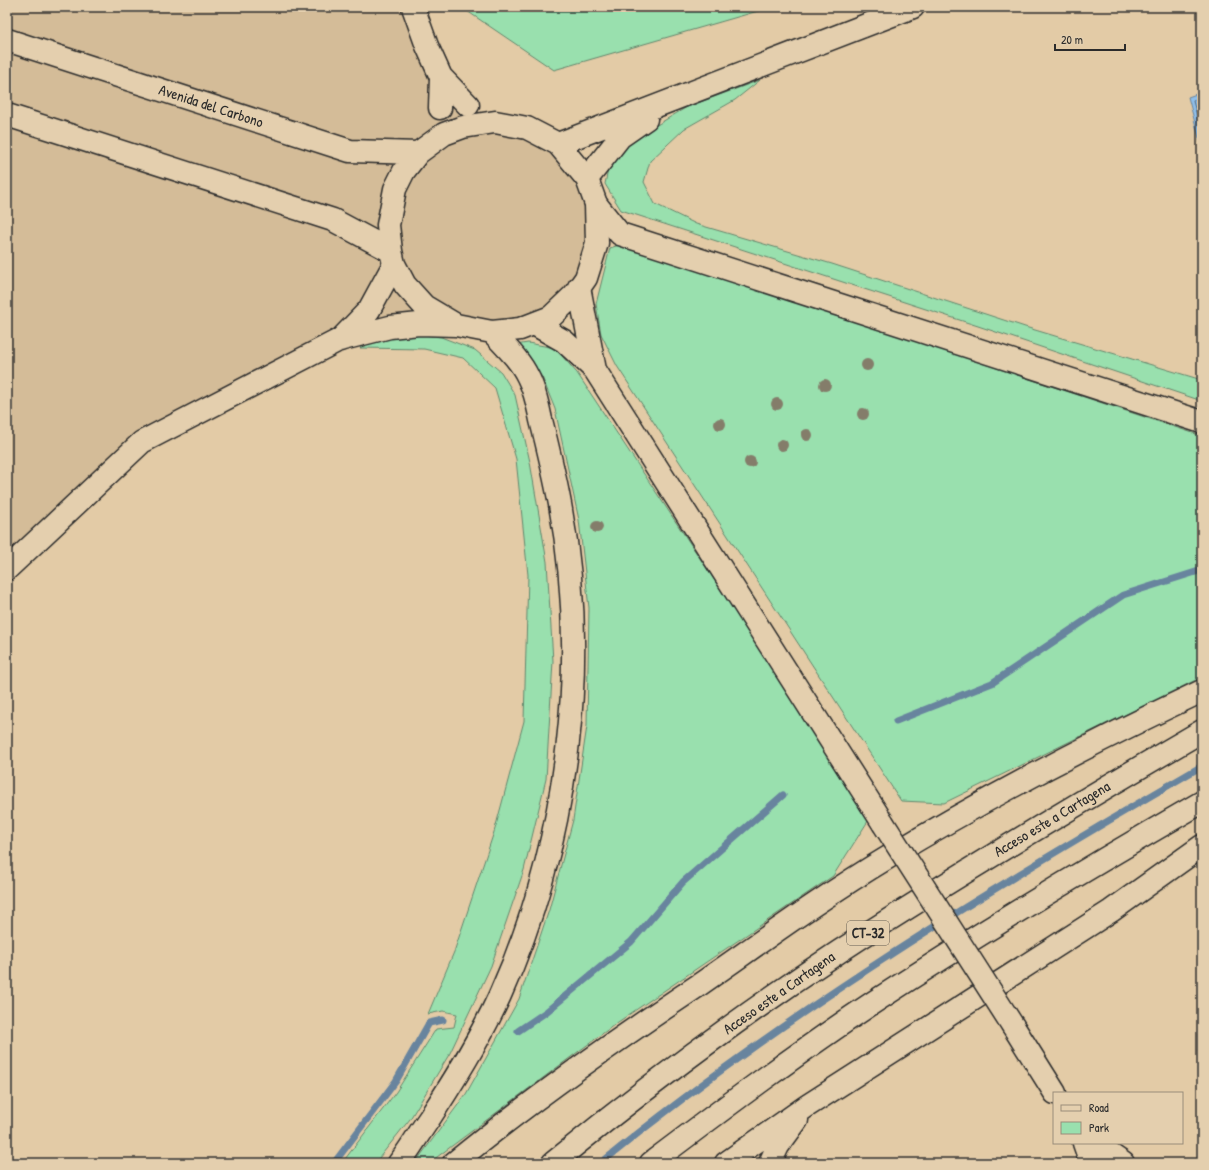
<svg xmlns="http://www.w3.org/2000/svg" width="1209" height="1170" viewBox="0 0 1209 1170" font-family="'Patrick Hand',sans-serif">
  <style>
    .built { fill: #d4bc98 }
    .green { fill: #99e0ae; stroke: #62866c }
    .water { fill: #8fbfea; stroke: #67849e }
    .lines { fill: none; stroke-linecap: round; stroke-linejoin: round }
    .shore { stroke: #536677; stroke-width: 1 }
    .stream { stroke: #67849e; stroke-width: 7 }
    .minor-casing { stroke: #2b2b2b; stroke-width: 25 }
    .secondary-casing { stroke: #2b2b2b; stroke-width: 25 }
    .motorway-casing { stroke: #2b2b2b; stroke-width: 25 }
    .minor { stroke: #e4cfae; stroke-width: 22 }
    .secondary { stroke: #e4cfae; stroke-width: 22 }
    .motorway { stroke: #e4cfae; stroke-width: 22 }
    .secondary-bridge-casing { stroke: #2b2b2b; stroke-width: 25; stroke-linecap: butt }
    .secondary-bridge { stroke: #e4cfae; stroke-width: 22 }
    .tree { fill: #847d6a }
    .labels { text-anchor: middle; stroke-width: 3; stroke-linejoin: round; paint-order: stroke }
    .shield { fill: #e4cfae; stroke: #625c52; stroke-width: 1 }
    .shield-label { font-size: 14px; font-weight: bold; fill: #2b2b2b }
    .street-label { font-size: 15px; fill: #2b2b2b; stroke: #e4cfae }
  </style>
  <rect width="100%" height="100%" fill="#e3cba6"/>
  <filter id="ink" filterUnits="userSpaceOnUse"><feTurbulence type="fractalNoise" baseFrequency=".025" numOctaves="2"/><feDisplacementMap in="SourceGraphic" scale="8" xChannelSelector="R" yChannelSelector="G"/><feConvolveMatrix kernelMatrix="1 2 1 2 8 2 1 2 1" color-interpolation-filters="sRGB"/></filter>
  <g filter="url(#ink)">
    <path class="built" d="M7,7H413L468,105L495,122L527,128L587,179L586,278L520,329L390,327L142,442L7,569Z"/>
    <path class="green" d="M466,7H772L554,70L467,11Z
      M760,80L735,100L684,129L650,161L644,182L655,204L696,224L832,264L1025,327L1202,380V401L978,326L621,210L605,184L610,160L635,138L687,107Z
      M622,244L1202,436V677L944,803L901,801L617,366L601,334L596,304L610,248Z
      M403,333L441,337L475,350L501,372L515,395L530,462L547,562L553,661L546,779L524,870L491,966L450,1053L410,1119L375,1163H342L396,1092L436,1029L454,1027L457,1014L443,1011L428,1014L454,952L495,829L524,721L528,575L516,459L495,388L463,358L424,349L360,348L376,337Z
      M528,343L555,348L577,373L784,685L868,821L833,876L618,1022L429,1163H415L466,1094L519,999L549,910L573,820L587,726L589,608L579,520L555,409L542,377L515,345Z"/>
    <path class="water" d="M1202,92V149L1188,97Z"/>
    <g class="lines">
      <path class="shore" d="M1202,96L1193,101L1202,134"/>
      <path class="stream" d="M896,721L992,683L1123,595L1202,570
        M518,1031L546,1012L631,942L683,882L783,795
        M334,1163L396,1081L429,1023L443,1020
        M601,1163C787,1011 995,886 1202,766"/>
      <defs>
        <path id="minor" d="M413,7L427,46L441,77L468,105
          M440,108L441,77"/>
        <path id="secondary" d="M7,40L350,151L418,153
          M7,115L333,220L391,251
          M558,144L913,7
          M587,179L620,137L646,119
          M579,287L595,370
          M534,324L564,341L595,370L883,823
          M340,340L369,310L394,264
          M7,569L142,442L339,340L390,327L419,324L456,325L492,332L520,329L551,317L574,295L586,278L597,243L596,204L587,179L558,144L527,128L495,122L463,127L444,134L418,153L404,171L395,189L388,225L391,251L394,264L405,285L424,306L456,325
          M1013,1026L1055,1093
          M1084,1143L1091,1163
          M1094,1143L1123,1163
          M399,1163C410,1149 419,1133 429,1119C455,1079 480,1039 500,995C569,842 591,658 558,494C553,469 547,444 541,420C538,406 535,390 528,377C520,360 505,346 492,332"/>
        <path id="motorway" d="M596,204L620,234L1202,422
          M454,1163C532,1099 615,1041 699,985C761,942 822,897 887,858C989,796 1094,742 1202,691
          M553,1163C645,1088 741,1016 840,951C959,874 1080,802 1202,731
          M651,1163C724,1108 797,1053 874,1002C981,932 1091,866 1202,802
          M726,1163L807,1106L1111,911L1202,846
          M770,1163L778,1146L797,1120"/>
      </defs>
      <use href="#minor" class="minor-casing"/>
      <use href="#secondary" class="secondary-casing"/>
      <use href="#motorway" class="motorway-casing"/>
      <use href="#minor" class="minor"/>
      <use href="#secondary" class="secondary"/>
      <use href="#motorway" class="motorway"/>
      <defs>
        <path id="secondary-bridge" d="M883,823L1013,1026"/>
      </defs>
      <use href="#secondary-bridge" class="secondary-bridge-casing"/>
      <use href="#secondary-bridge" class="secondary-bridge"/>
    </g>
    <g class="tree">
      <circle cx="867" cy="365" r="6"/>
      <circle cx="825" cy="385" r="6"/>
      <circle cx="777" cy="404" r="6"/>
      <circle cx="863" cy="414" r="6"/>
      <circle cx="720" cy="424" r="6"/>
      <circle cx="807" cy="435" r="6"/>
      <circle cx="782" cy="445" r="6"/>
      <circle cx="750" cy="462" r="6"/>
      <circle cx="597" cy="527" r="6"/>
    </g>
  </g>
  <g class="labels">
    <rect class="shield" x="847" y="921" width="42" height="24" rx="3"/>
    <g class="shield-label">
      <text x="868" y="938">CT-32</text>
    </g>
    <g class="street-label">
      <text transform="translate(211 106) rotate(18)" y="5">Avenida del Carbono</text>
      <text transform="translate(1052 819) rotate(-31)" y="5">Acceso este a Cartagena</text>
      <text transform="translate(779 993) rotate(-35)" y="5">Acceso este a Cartagena</text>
    </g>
  </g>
  <rect width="1209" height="1170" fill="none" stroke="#e4cfae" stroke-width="24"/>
  <rect x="12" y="12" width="1185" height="1146" fill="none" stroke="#2b2b2b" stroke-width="1.5" filter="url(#ink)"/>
  <rect x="1053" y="1092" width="130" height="52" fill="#e4cfae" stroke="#9a8d7a"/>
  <rect x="1061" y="1105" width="20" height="6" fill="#e4cfae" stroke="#9a8d7a"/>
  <text x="1089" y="1112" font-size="12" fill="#2b2b2b">Road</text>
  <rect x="1061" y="1122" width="20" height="12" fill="#99e0ae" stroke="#9a8d7a"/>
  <text x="1089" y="1132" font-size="12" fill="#2b2b2b">Park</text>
  <path d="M1055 44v6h70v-6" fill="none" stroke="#2b2b2b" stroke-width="2"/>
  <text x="1061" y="44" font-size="12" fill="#2b2b2b" stroke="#e4cfae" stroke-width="3" paint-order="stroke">20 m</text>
</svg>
